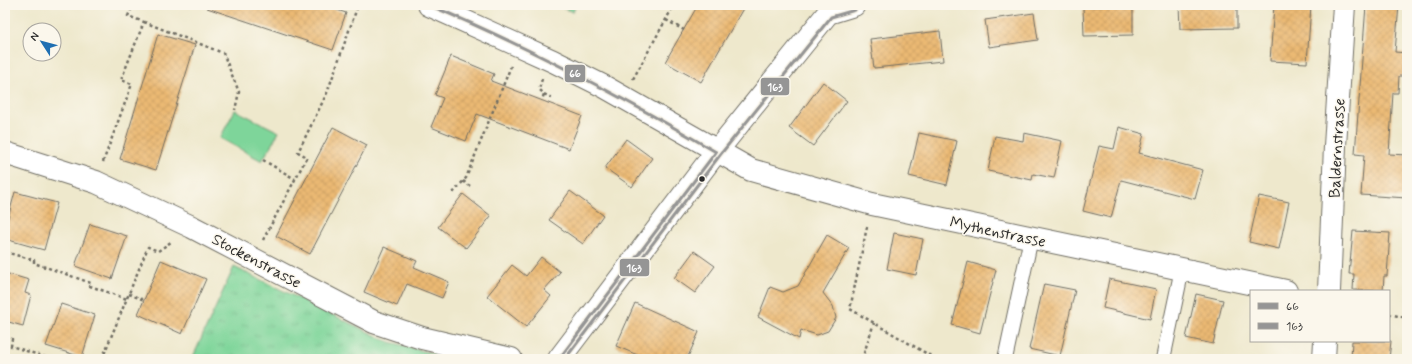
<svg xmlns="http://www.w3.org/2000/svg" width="1412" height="364" viewBox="0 0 1412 364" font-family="Mynerve,sans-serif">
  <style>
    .grass { fill: url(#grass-tufts); stroke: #548062 }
    .park { fill: #7ed59a; stroke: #548062 }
    .building { fill: url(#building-cross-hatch) }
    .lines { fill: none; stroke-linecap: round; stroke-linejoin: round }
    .service-casing { stroke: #6f6d63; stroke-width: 16 }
    .minor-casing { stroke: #6f6d63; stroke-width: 24 }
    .path { stroke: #6f6d63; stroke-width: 2.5; stroke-dasharray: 3 3; stroke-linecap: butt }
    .service { stroke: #fff; stroke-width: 14 }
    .minor { stroke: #fff; stroke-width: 22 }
    .bus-1-casing { stroke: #fbf7ec; stroke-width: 6 }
    .bus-2-casing { stroke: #fbf7ec; stroke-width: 6 }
    .bus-1 { stroke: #959595; stroke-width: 3 }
    .bus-2 { stroke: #959595; stroke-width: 3 }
    .bus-dot { fill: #2b2b2b; stroke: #fbf7ec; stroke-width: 1.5 }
    .labels { text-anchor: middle; stroke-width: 3; stroke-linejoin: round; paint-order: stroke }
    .street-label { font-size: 16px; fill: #2b2b2b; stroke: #fbf7ec }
    .line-badge { stroke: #fbf7ec; stroke-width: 1.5 }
    .badge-label { font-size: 11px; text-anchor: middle; font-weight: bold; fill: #fff }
  </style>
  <defs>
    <pattern id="grass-tufts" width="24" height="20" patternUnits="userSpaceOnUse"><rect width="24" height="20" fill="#7ed59a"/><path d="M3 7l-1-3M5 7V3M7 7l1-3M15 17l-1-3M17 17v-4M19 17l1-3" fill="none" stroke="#6db785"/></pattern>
    <pattern id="building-cross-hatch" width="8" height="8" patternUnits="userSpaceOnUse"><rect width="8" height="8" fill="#ebb973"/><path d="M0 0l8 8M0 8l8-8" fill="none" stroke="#ca9f64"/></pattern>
  </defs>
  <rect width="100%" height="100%" fill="#fbf7ec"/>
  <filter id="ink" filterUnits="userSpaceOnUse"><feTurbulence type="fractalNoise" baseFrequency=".025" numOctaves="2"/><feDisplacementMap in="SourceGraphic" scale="8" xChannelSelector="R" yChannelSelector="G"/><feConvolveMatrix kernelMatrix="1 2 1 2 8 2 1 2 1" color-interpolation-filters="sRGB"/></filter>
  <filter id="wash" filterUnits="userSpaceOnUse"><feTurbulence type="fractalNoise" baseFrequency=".012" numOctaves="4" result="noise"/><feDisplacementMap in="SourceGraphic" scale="16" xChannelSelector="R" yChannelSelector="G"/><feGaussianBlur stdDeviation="0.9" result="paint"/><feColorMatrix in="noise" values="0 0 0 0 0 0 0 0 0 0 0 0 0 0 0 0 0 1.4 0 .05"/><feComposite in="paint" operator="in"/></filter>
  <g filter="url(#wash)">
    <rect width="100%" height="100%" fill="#eee8cc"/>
    <path class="grass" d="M234,267L387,341L452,359H192Z"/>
    <path class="park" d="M557,5H576L573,12Z
      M235,110L279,132L262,161L220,138Z"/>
    <g id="blocks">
      <path class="building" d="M208,5H323L346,13L333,50L207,8Z
        M698,5H745L701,82L665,62Z
        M1179,5H1237V28L1180,29Z
        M1274,5H1311L1307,63L1270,61Z
        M1366,5H1399L1395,52L1407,53V76H1399L1398,93H1393L1389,154L1407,155V198L1361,195L1364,155L1355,154Z
        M1133,6V35L1084,36L1083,7Z
        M1034,13L1038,40L989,47L985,20Z
        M940,31L943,61L874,68L870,39Z
        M158,34L195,45L156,170L120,159Z
        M451,56L494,74L491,81L582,116L569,149L477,114L466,141L431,127L443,98L435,95Z
        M823,82L847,101L813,146L789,128Z
        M333,127L367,145L310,254L276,236Z
        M1119,127L1144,134L1139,153L1203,170L1195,199L1121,180L1111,218L1083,211L1099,146L1114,149Z
        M919,133L957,141L947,185L909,176Z
        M1024,133L1062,141L1054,178L1033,174L1032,180L988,171L995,136L1023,141Z
        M626,139L652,158L632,187L605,168Z
        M570,191L603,215L583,244L549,220Z
        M15,192L57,203L44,250L5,239V229Z
        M463,194L491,216L466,248L438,227Z
        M1259,196L1289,202L1279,249L1249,242Z
        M90,224L127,236L112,279L75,266Z
        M1353,231L1390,233L1387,276H1384L1383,291L1353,290L1354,274H1349Z
        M894,233L923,239L916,275L887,269Z
        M827,235L849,248L823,293L833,306L836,318L828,331L817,335L801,330L799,339L758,317L770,287L783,292L798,286Z
        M384,247L417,261L414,267L449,282L442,298L407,284L397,306L364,292Z
        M694,251L715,266L695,293L674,278Z
        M541,257L560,272L544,290L551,296L526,327L487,296L512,265L526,276Z
        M161,260L206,279L182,334L138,314Z
        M968,262L996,270L980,333L952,325Z
        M5,273L29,280L25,293L31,295L23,326L5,321Z
        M1109,279L1156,289L1150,319L1103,308Z
        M1044,284L1075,290L1060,356L1029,349Z
        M1196,294L1223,300L1213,344L1186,338Z
        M635,303L699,332L687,359H647L616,346Z
        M61,304L95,315L82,357L46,346Z
        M1352,341H1391L1389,359H1351Z"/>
    </g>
  </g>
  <g filter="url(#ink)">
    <use href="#blocks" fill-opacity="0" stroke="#6f6d63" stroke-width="1"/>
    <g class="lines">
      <defs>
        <path id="service" d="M1005,359L1031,238
          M1163,359L1182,269"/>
        <path id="minor" d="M429,5L553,61L605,87L751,170L872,204L1286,291
          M5,153L96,182L192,227L374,322L422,338L511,359
          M1329,291L1335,146L1344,5
          M559,359L716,152L828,13L854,5
          M1324,359L1325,341"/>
      </defs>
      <use href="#service" class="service-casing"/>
      <use href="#minor" class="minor-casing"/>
      <path class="path" d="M666,20L684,30
        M144,22L223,53L239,92L235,110
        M542,79L539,89L544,94L542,100
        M633,79L674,5
        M544,94L554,99
        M263,160L295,179
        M103,162L132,84L121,80L144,22L128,16L133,5
        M463,181L470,186
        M453,193L466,178L511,66
        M867,227L850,309L936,359
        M263,240L307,157L298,152L327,93L358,5
        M5,252L34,260V263L91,283L90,286L127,299
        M129,294L144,300
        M1389,314L1407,318
        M5,337L12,339L11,346L51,359
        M102,359L148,247L158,251L171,242
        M862,359L874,323"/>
      <use href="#service" class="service"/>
      <use href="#minor" class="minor"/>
      <defs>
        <path id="bus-1" d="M429,5C529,47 623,97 716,152
          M559,359L716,152"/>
        <path id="bus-2" d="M565,359L720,155L831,17L855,10"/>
      </defs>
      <use href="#bus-1" class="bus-1-casing"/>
      <use href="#bus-2" class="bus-2-casing"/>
      <use href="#bus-1" class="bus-1"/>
      <use href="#bus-2" class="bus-2"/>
    </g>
  </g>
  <circle class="bus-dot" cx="702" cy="179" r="3.5"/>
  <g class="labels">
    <g class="street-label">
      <text transform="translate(1336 148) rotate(-87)" y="6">Baldernstrasse</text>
      <text transform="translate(998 231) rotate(12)" y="6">Mythenstrasse</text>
      <text transform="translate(257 260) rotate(28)" y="6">Stockenstrasse</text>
    </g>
  </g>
  <g class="line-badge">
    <rect x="564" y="64" width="22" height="19" rx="4" fill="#959595"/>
    <rect x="760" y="77" width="30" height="19" rx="4" fill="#959595"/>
    <rect x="619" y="258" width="31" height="19" rx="4" fill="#959595"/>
  </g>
  <g class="badge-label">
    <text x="575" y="77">66</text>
    <text x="775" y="91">163</text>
    <text x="634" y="272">163</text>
  </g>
  <rect width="1412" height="364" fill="none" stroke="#fbf7ec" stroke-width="20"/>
  <rect x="1250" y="290" width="140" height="52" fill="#fbf7ec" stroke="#a8a59f"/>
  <rect x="1258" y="303" width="20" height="6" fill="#959595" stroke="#a8a59f"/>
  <text x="1286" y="310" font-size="12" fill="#2b2b2b">66</text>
  <rect x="1258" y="323" width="20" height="6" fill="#959595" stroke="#a8a59f"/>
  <text x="1286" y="330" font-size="12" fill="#2b2b2b">163</text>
  <g transform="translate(42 42) rotate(306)"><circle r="19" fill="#fbf7ec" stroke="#a8a59f"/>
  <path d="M0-3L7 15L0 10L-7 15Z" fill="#1f6fb2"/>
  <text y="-6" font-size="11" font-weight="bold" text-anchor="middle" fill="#2b2b2b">N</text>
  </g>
</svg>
